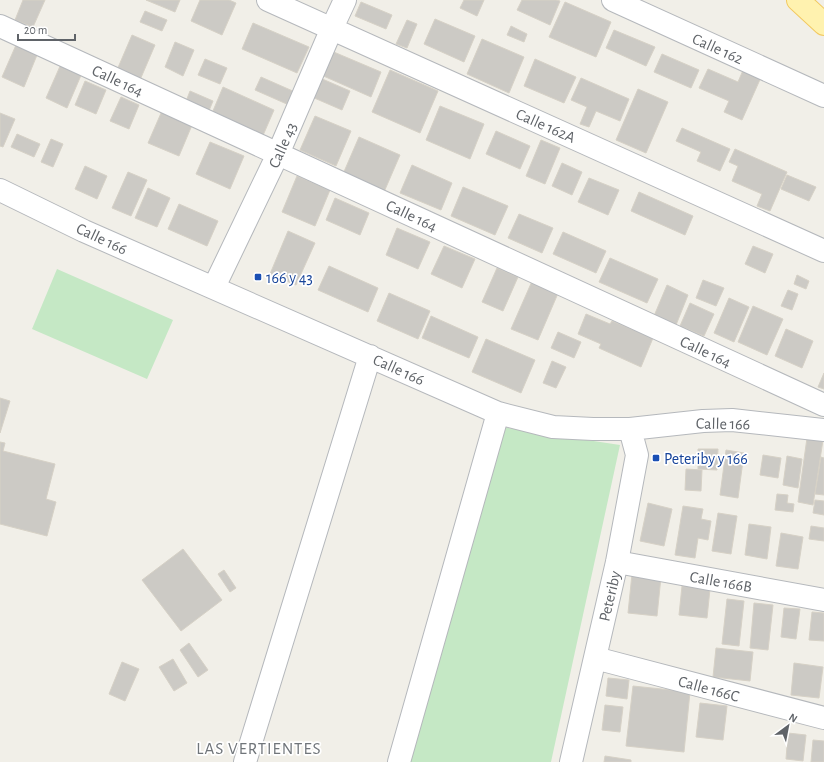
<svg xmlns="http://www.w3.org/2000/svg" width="824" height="762" viewBox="0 0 824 762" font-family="'Alegreya Sans',sans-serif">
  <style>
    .green { fill: #c5e8c5 }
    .building { fill: #cccac5; stroke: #d6d1c6 }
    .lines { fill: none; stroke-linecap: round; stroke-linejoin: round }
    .minor-casing { stroke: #b5b8bc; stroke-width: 24 }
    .major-casing { stroke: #f2c960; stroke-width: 24 }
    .minor { stroke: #fff; stroke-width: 22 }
    .major { stroke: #fff2af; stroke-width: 22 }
    .transit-dot { fill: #1a4fb4; stroke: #fff; stroke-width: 1.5 }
    .labels { text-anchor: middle; stroke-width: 3.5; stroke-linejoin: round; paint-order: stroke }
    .street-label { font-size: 16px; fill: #5f6368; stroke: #fff }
    .transit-label { font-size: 16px; fill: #164399; stroke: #fff; text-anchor: start }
    .neighbourhood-label { font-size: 17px; letter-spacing: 1px; fill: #70757a; stroke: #fff }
  </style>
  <rect width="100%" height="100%" fill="#f1efe8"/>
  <path class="green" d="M57,269L173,320L147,379L32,329Z
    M502,427L620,445L551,762H410Z"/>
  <path class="building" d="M23,0H45L33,27L15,20Z
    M146,0H180L175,12Z
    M200,0H229L236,3L222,35L191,21Z
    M464,0H484L477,16L460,8Z
    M522,0H556L560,1L550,25L517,10Z
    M361,2L392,15L386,29L355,16Z
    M565,2L611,22L596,57L549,37Z
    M145,11L167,20L162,31L140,22Z
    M435,19L475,36L464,62L424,44Z
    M407,20L417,24L407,48L396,44Z
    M253,23L309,47L297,73L242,49Z
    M511,26L527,34L524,42L507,35Z
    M614,30L655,47L646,66L606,48Z
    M132,35L155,45L140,80L117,70Z
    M482,39L524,57L509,93L467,74Z
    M175,42L194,50L183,76L165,67Z
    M16,45L37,55L24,87L2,77Z
    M329,50L381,72L371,97L319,74Z
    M662,54L699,70L691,88L654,72Z
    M205,59L227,68L220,84L198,75Z
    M535,59L576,77L564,103L524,86Z
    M61,64L82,73L67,108L46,98Z
    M744,68L762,75L742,120L724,112L729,101L699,88L708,69L738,82Z
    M390,70L438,91L420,133L372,112Z
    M261,77L295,92L289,105L255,90Z
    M320,78L350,91L342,110L312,97Z
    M581,78L629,99L620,121L596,111L589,127L580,124L587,107L571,100Z
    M85,81L106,90L96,114L75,105Z
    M223,87L274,110L261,140L210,118Z
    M638,89L668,102L646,153L616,140Z
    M190,91L213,101L208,113L185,104Z
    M121,97L139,105L129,129L110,121Z
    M165,104L195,118L179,156L148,143Z
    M440,106L484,124L470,159L426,140Z
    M0,113L15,119L3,147L0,146Z
    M315,116L351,131L336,166L300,150Z
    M682,128L730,149L720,171L697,161L701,152L676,141Z
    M496,131L530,146L520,169L486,154Z
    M17,134L40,144L34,157L11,147Z
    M359,137L400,155L384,192L343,174Z
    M51,139L63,144L53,167L41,162Z
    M541,140L560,148L545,184L526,176Z
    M210,142L244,156L230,189L196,174Z
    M735,149L787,172L770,211L757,206L762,194L732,181L738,166L729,162Z
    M562,163L582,172L572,195L552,186Z
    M412,165L452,183L441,210L400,193Z
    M85,166L107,176L97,199L75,189Z
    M128,172L147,180L131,216L112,208Z
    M787,175L816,187L809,201L781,189Z
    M297,176L330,190L315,226L282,212Z
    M589,178L619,190L608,215L578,202Z
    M463,187L508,206L495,235L451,216Z
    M148,188L170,198L157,227L135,218Z
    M639,192L693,216L685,235L631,211Z
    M335,198L369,213L360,235L326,220Z
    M179,204L218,221L207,246L168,229Z
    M519,214L553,228L542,253L508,238Z
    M397,228L430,242L418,269L386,255Z
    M288,231L315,243L296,285L270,274Z
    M563,232L606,251L596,273L553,254Z
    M444,246L475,259L462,288L431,274Z
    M753,246L773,254L765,273L745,264Z
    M610,258L658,279L647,303L599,282Z
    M329,266L378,288L368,312L318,290Z
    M497,268L518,277L503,311L482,302Z
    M797,275L809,281L806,289L794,284Z
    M533,279L559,291L538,340L511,329Z
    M703,280L724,288L716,306L696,298Z
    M667,285L688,295L676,325L654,316Z
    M788,290L798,294L792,310L781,306Z
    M389,293L430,311L418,339L377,321Z
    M729,298L749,307L734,342L714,333Z
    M690,303L714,314L704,336L680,326Z
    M753,306L783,319L767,355L738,342Z
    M586,314L610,324L612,321L653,338L641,367L599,348L601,344L578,334Z
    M431,316L478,337L469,358L422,338Z
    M786,329L813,341L802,368L775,356Z
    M558,332L581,342L574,358L551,348Z
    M486,339L535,360L521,393L472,372Z
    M552,361L566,367L556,388L543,383Z
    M824,373V389L818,387Z
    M0,398L10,401L0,433Z
    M807,438L823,440L813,505L798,502Z
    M0,442L5,443L3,451L55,464L46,499L56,502L47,536L0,524Z
    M698,449H718L717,470L698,469Z
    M726,450L744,453L738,498L720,495Z
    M763,455L781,458L778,478L760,475Z
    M787,456L802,459L798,488L783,485Z
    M821,457L824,458V495L815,494Z
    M686,469L702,470L701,491L685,490Z
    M777,494L788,495L787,503L794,504L793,512L775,510Z
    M815,500L824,501V515L813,513Z
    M648,503L672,509L664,546L640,541Z
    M683,506L703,509L701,519L711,521L708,540L698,538L695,558L675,555Z
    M718,513L737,516L731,554L712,551Z
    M749,524L771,527L767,559L745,555Z
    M811,526L824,528V541L809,539Z
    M781,533L803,537L798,569L776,566Z
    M183,549L222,600L181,631L142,580Z
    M224,570L236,588L230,592L218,574Z
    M632,574L661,577L657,616L628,613Z
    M682,586L710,589L707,618L679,615Z
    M727,599L744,601L739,646L722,644Z
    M754,603L773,605L768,650L750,648Z
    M784,608L800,609L796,639L781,637Z
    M812,612L824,613V641L809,640Z
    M189,643L208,670L198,677L180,650Z
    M716,648L753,652L750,681L713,677Z
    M173,659L187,683L174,691L159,667Z
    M122,662L139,669L125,701L109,694Z
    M794,663L823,667L819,698L791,695Z
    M608,678L629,680L627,699L606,696Z
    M633,686L690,692L684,752L626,746Z
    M700,703L727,706L723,740L696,737Z
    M605,705L623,707L620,732L602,730Z
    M788,733L806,735L803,761L786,759Z
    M813,740L824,741V762H811Z
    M605,756L631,760V762H604Z"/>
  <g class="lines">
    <defs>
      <path id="minor" d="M268,0L824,251
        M613,0L824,96
        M0,26L824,405
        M0,190L84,231L498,413L553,427L593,429H630L703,421L732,420L824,430
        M214,287L278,154L332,28L345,0
        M617,562L824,600
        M595,658L824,718
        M245,762L370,356
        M399,762L498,413
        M571,762L617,562L637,455L630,429"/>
      <path id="major" d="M798,0L824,24"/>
    </defs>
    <use href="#minor" class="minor-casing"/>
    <use href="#major" class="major-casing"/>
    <use href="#minor" class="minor"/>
    <use href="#major" class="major"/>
  </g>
  <g class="transit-dot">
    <rect x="254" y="273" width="8" height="8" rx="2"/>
    <rect x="652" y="454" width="8" height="8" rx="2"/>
  </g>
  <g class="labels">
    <g class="street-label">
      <text transform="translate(718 48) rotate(24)" y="6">Calle 162</text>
      <text transform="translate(118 80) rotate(25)" y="6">Calle 164</text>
      <text transform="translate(546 125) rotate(24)" y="6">Calle 162A</text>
      <text transform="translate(282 145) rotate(-66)" y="6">Calle 43</text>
      <text transform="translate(412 215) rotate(25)" y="6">Calle 164</text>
      <text transform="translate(102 238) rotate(25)" y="6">Calle 166</text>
      <text transform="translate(706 351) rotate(25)" y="6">Calle 164</text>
      <text transform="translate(399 369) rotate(24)" y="6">Calle 166</text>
      <text transform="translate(723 423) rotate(1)" y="6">Calle 166</text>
      <text transform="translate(721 581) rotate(10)" y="6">Calle 166B</text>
      <text transform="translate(609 596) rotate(-77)" y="6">Peteriby</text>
      <text transform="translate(709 688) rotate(15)" y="6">Calle 166C</text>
    </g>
    <g class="transit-label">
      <text x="266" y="283">166 y 43</text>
      <text x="664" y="464">Peteriby y 166</text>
    </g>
    <g class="neighbourhood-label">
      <text x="259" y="754">LAS VERTIENTES</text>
    </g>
  </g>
  <g transform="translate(788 726) rotate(32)" stroke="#ffffff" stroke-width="3" paint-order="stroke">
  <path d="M0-3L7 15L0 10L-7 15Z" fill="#5f6368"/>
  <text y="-6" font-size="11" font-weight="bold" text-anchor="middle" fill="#5f6368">N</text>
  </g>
  <path d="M18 34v6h57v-6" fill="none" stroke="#5f6368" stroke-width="2"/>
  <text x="24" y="34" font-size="12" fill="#5f6368" stroke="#ffffff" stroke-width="3" paint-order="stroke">20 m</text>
</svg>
